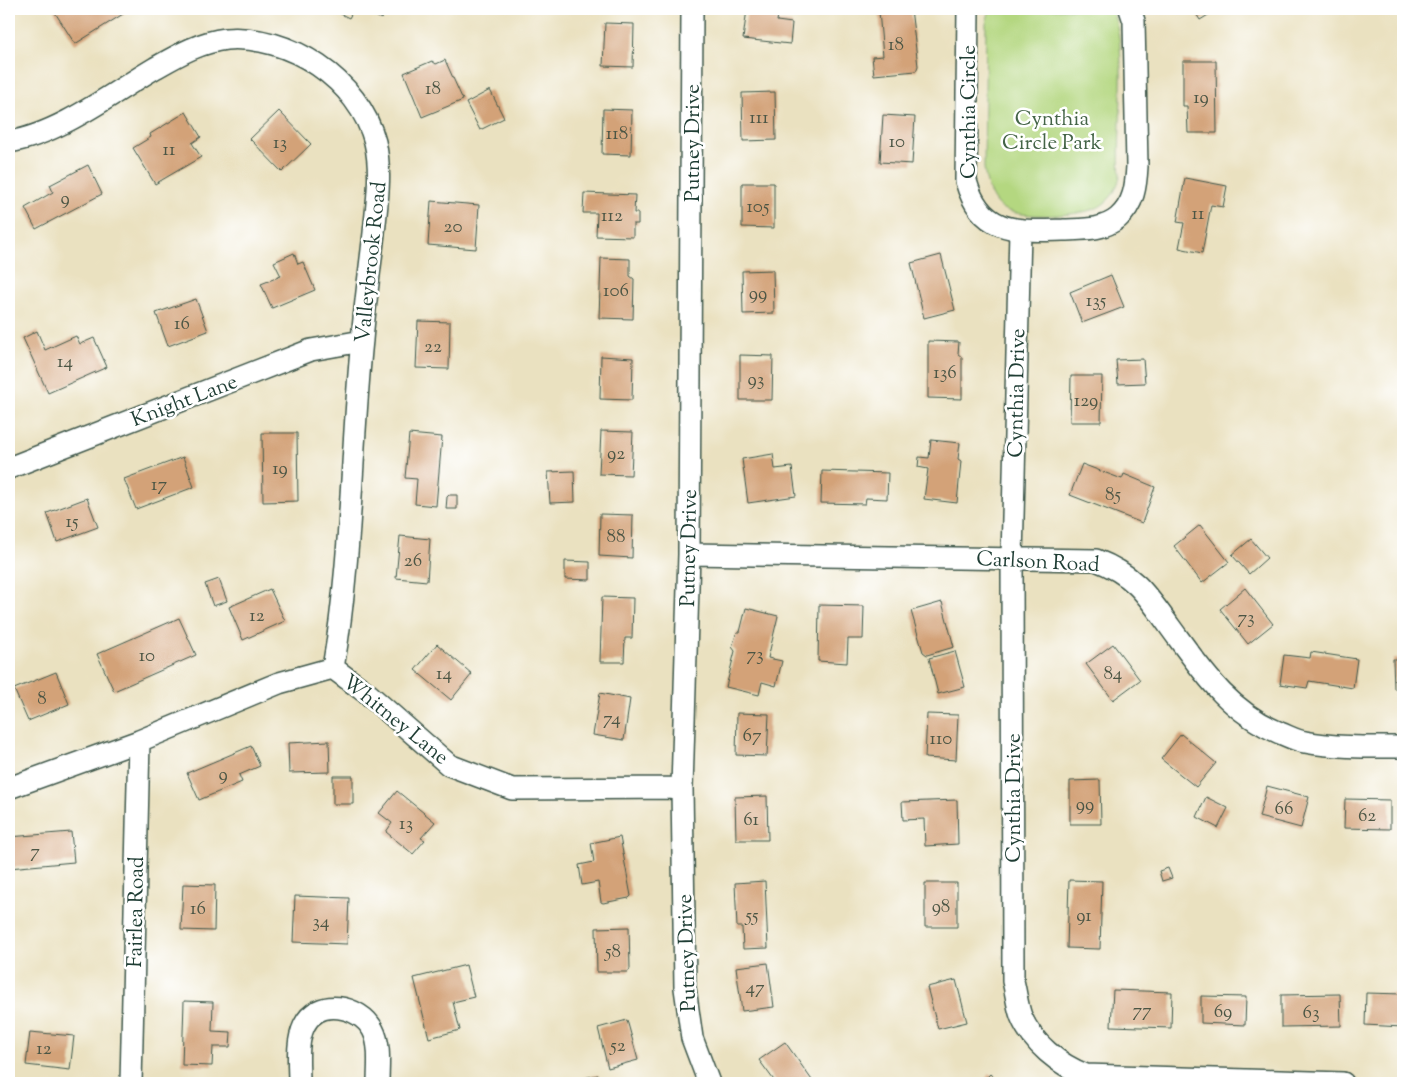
<svg xmlns="http://www.w3.org/2000/svg" width="1412" height="1092" viewBox="0 0 1412 1092" font-family="'Sorts Mill Goudy',serif">
  <style>
    .green { fill: #b4d780; stroke: #6a8a5a }
    .building { fill: #d3a278 }
    .lines { fill: none; stroke-linecap: round; stroke-linejoin: round }
    .minor-casing { stroke: #3d5649; stroke-width: 24 }
    .minor { stroke: #fff; stroke-width: 21 }
    .labels { text-anchor: middle; stroke-width: 5; stroke-linejoin: round; paint-order: stroke }
    .number-label { font-size: 19px; fill: #4c5645 }
    .street-label { font-size: 21px; fill: #1f3d34; stroke: #fff }
    .park-label { font-size: 21px; fill: #446447; stroke: #fff }
  </style>
  <rect width="100%" height="100%" fill="#fff"/>
  <filter id="ink" filterUnits="userSpaceOnUse"><feTurbulence type="fractalNoise" baseFrequency=".02" numOctaves="2"/><feDisplacementMap in="SourceGraphic" scale="10" xChannelSelector="R" yChannelSelector="G"/><feConvolveMatrix kernelMatrix="1 2 1 2 8 2 1 2 1" color-interpolation-filters="sRGB"/></filter>
  <filter id="wash" filterUnits="userSpaceOnUse"><feTurbulence type="fractalNoise" baseFrequency=".0096" numOctaves="4" result="noise"/><feDisplacementMap in="SourceGraphic" scale="20" xChannelSelector="R" yChannelSelector="G"/><feGaussianBlur stdDeviation="1.12" result="paint"/><feColorMatrix in="noise" values="0 0 0 0 0 0 0 0 0 0 0 0 0 0 0 0 0 1.4 0 .05"/><feComposite in="paint" operator="in"/></filter>
  <g filter="url(#wash)">
    <rect width="100%" height="100%" fill="#eae1c0"/>
    <path class="green" d="M990,9H1110C1130,34 1116,139 1120,176C1117,188 1113,197 1102,205C1086,217 1017,220 1000,207C989,197 986,182 984,168L986,23Z"/>
    <g id="blocks">
      <path class="building" d="M57,9H131L75,44L54,11Z
        M331,9H354L349,18Z
        M362,9H387L381,19Z
        M747,9H779L777,21L792,23L790,44L743,39Z
        M911,9L918,66L916,71L874,75L872,57L883,56L879,11Z
        M1193,9H1218L1200,20Z
        M605,23L634,24L633,67L603,66Z
        M445,60L463,100L422,117L404,73L432,61L436,64Z
        M1183,61H1216L1217,133H1188L1187,106H1183Z
        M490,90L504,118L480,130L466,103Z
        M775,92L776,140L743,141L742,93Z
        M603,109L632,110L631,155L602,154Z
        M279,111L311,144L282,172L250,139Z
        M186,112L201,137L192,143L201,157L155,184L133,148L151,137L150,134Z
        M883,115L915,117L912,164L880,162Z
        M88,165L102,194L36,229L25,208L53,192L50,185Z
        M1185,178L1227,186L1223,207L1211,205L1202,253L1179,248L1184,223L1177,222Z
        M742,183H774V228L742,227Z
        M584,193L635,195L634,213H638V224H633V237L596,236L597,213H583Z
        M431,201L479,205L476,249L428,245Z
        M294,253L298,264L303,262L315,290L272,308L261,284L281,276L274,262Z
        M941,255L955,310L924,318L911,263Z
        M601,258L630,259V276L634,279L633,319L599,318Z
        M773,270L774,313L743,314L742,271Z
        M1111,275L1124,307L1082,323L1070,292Z
        M196,299L208,331L168,346L156,313Z
        M418,321L450,322L449,369L416,368Z
        M37,331L45,350L76,336L80,344L94,338L107,367L48,393L23,338Z
        M928,341L959,342L958,354L962,357V399L928,398Z
        M740,355L773,356L772,400H740Z
        M601,356L633,358L632,400L600,399Z
        M1143,359L1145,383L1118,384L1116,360Z
        M1071,376H1102L1101,422H1070Z
        M601,431L633,432L631,475L599,474Z
        M262,433H297L298,501L263,502Z
        M409,434L442,437L436,506L415,504L417,479L405,478Z
        M931,440L960,443L958,459L961,461L957,503L924,499L928,469L918,467L919,457L929,458Z
        M773,454L775,469L792,467L796,496L748,503L742,459Z
        M183,457L194,487L136,509L124,479Z
        M1082,464L1122,479L1124,474L1155,487L1142,523L1070,495Z
        M574,471L575,502L550,503L548,472Z
        M822,471L888,473L887,499L866,498L865,504L821,503Z
        M449,495H457V509H446L447,497Z
        M87,498L98,527L57,542L47,513Z
        M600,514L633,515L632,558L599,556Z
        M1200,525L1229,562L1202,583L1174,546Z
        M400,536L430,539L427,581L396,578Z
        M1251,539L1267,558L1249,574L1232,555Z
        M565,561L590,562V580L565,579Z
        M219,579L227,601L213,606L205,584Z
        M1245,588L1273,624L1248,644L1220,609Z
        M270,589L285,621L243,640L229,607Z
        M602,597L633,598L632,638H625L624,662H600Z
        M942,602L954,647L927,655L923,652L911,611Z
        M819,605L864,606L863,639H848L847,663L818,661Z
        M746,608L778,616L768,658L782,661L776,686L762,682L759,695L726,687L735,651L732,647L737,632H740Z
        M179,618L196,655L114,691L97,654Z
        M437,644L472,674L451,700L415,670Z
        M1113,644L1140,680L1113,700L1086,664Z
        M955,651L965,687L938,694L929,658Z
        M1311,652L1357,659L1353,688L1309,681L1307,688L1280,684L1284,655L1310,658Z
        M1393,659H1403V689H1394Z
        M56,672L69,704L28,721L14,689Z
        M600,693L630,699L624,740L593,735Z
        M737,713L769,714L767,756L736,755Z
        M927,714L958,715L956,760L925,758Z
        M1181,734L1216,763L1196,787L1161,759Z
        M329,741L330,772L289,773L288,743Z
        M251,746L260,766L239,775L242,782L199,800L187,773Z
        M333,776H353V804H333Z
        M1100,780L1101,824H1070V781Z
        M1267,786L1309,797L1301,828L1259,817Z
        M397,791L435,822L421,838L425,840L413,854L386,832L392,823L379,813Z
        M767,796L768,840H736L735,797Z
        M1206,797L1228,808L1218,828L1197,817Z
        M1345,799L1390,800V829L1344,828Z
        M957,800L958,844L925,846L924,819L903,820L902,802Z
        M71,832L74,862L9,868V837Z
        M620,837L631,896L629,898L603,903L601,902L598,882L582,885L579,865L594,862L591,843Z
        M1168,868L1172,878L1162,881L1159,871Z
        M1069,880L1102,881L1100,949L1067,948Z
        M765,881L768,948L743,949L742,927H737L735,883Z
        M925,883H957V927H925Z
        M183,884L215,885L214,931L181,930Z
        M295,896L349,898L347,944L293,942Z
        M629,927L630,969L628,972H597L596,928Z
        M768,963L774,1007L742,1011L736,967Z
        M466,965L474,997L453,1002L460,1030L429,1038L414,978Z
        M956,980L967,1022L938,1029L927,987Z
        M1113,990L1172,992L1171,1028L1111,1026Z
        M1366,993L1403,994V1027L1365,1025Z
        M1340,994L1341,1026L1281,1027V995Z
        M1201,996L1246,997L1245,1025L1201,1023Z
        M184,1001L213,1002L212,1031L231,1032L230,1047H213L212,1066L182,1065Z
        M627,1020L638,1060L608,1068L598,1028Z
        M30,1032L74,1036L70,1070L26,1065Z
        M785,1042L814,1083H776L759,1060Z
        M990,1074L1000,1083H981Z
        M598,1075L600,1083H575L574,1080Z"/>
    </g>
  </g>
  <g filter="url(#ink)">
    <use href="#blocks" fill-opacity="0" stroke="#3d5649" stroke-width="1"/>
    <g class="lines">
      <defs>
        <path id="minor" d="M692,9L689,554L682,788L685,988L692,1038L709,1083
          M968,9L966,181C981,235 1018,231 1063,230C1082,229 1102,231 1118,218C1134,204 1136,186 1137,166L1134,21L1130,9
          M9,142C59,134 111,94 155,68C178,55 200,42 226,39C289,34 359,80 375,142C382,173 377,202 374,233C370,269 365,304 362,340C351,449 352,560 333,668
          M1020,231L1012,558L1013,981C1016,992 1017,1005 1021,1016C1032,1043 1059,1065 1086,1075L1343,1083
          M9,468L311,350L362,341
          M689,554L1096,560C1135,575 1147,595 1170,627C1203,672 1227,710 1280,733C1288,736 1297,741 1305,742C1337,748 1371,747 1403,747
          M9,788L139,741L279,683L333,668L368,694L449,765L512,789L682,788
          M131,1083L139,741
          M299,1083C299,1065 296,1043 304,1026C317,997 360,1005 373,1030C381,1045 378,1067 378,1083"/>
      </defs>
      <use href="#minor" class="minor-casing"/>
      <use href="#minor" class="minor"/>
    </g>
  </g>
  <g class="labels">
    <g class="number-label">
      <text x="896" y="50">18</text>
      <text x="433" y="94">18</text>
      <text x="1201" y="103">19</text>
      <text x="759" y="123">111</text>
      <text x="617" y="139">118</text>
      <text x="897" y="147">10</text>
      <text x="280" y="148">13</text>
      <text x="169" y="155">11</text>
      <text x="65" y="204">9</text>
      <text x="758" y="212">105</text>
      <text x="1198" y="219">11</text>
      <text x="612" y="221">112</text>
      <text x="453" y="232">20</text>
      <text x="616" y="296">106</text>
      <text x="758" y="299">99</text>
      <text x="1096" y="306">135</text>
      <text x="182" y="329">16</text>
      <text x="433" y="352">22</text>
      <text x="65" y="367">14</text>
      <text x="945" y="378">136</text>
      <text x="756" y="385">93</text>
      <text x="1086" y="406">129</text>
      <text x="616" y="459">92</text>
      <text x="280" y="474">19</text>
      <text x="159" y="490">17</text>
      <text x="1113" y="500">85</text>
      <text x="72" y="527">15</text>
      <text x="616" y="542">88</text>
      <text x="413" y="566">26</text>
      <text x="257" y="621">12</text>
      <text x="1246" y="623">73</text>
      <text x="755" y="660">73</text>
      <text x="147" y="661">10</text>
      <text x="444" y="679">14</text>
      <text x="1113" y="679">84</text>
      <text x="42" y="704">8</text>
      <text x="612" y="724">74</text>
      <text x="752" y="741">67</text>
      <text x="941" y="744">110</text>
      <text x="223" y="780">9</text>
      <text x="1085" y="810">99</text>
      <text x="1284" y="814">66</text>
      <text x="1367" y="821">62</text>
      <text x="751" y="825">61</text>
      <text x="406" y="829">13</text>
      <text x="35" y="857">7</text>
      <text x="941" y="912">98</text>
      <text x="198" y="914">16</text>
      <text x="752" y="921">55</text>
      <text x="1084" y="921">91</text>
      <text x="321" y="927">34</text>
      <text x="613" y="957">58</text>
      <text x="755" y="993">47</text>
      <text x="1142" y="1016">77</text>
      <text x="1223" y="1017">69</text>
      <text x="1311" y="1018">63</text>
      <text x="618" y="1051">52</text>
      <text x="44" y="1054">12</text>
    </g>
    <g class="street-label">
      <text transform="translate(968 112) rotate(-90)" y="7">Cynthia Circle</text>
      <text transform="translate(692 143) rotate(-90)" y="7">Putney Drive</text>
      <text transform="translate(370 262) rotate(-84)" y="7">Valleybrook Road</text>
      <text transform="translate(1016 393) rotate(-89)" y="7">Cynthia Drive</text>
      <text transform="translate(184 400) rotate(-21)" y="7">Knight Lane</text>
      <text transform="translate(688 548) rotate(-89)" y="7">Putney Drive</text>
      <text transform="translate(1038 561) rotate(3)" y="7">Carlson Road</text>
      <text transform="translate(396 719) rotate(39)" y="7">Whitney Lane</text>
      <text transform="translate(1013 798) rotate(-90)" y="7">Cynthia Drive</text>
      <text transform="translate(135 912) rotate(-89)" y="7">Fairlea Road</text>
      <text transform="translate(686 953) rotate(-92)" y="7">Putney Drive</text>
    </g>
    <g class="park-label">
      <text x="1052" y="125">Cynthia<tspan x="1052" dy="24">Circle Park</tspan></text>
    </g>
  </g>
  <rect width="1412" height="1092" fill="none" stroke="#fff" stroke-width="30"/>
</svg>
